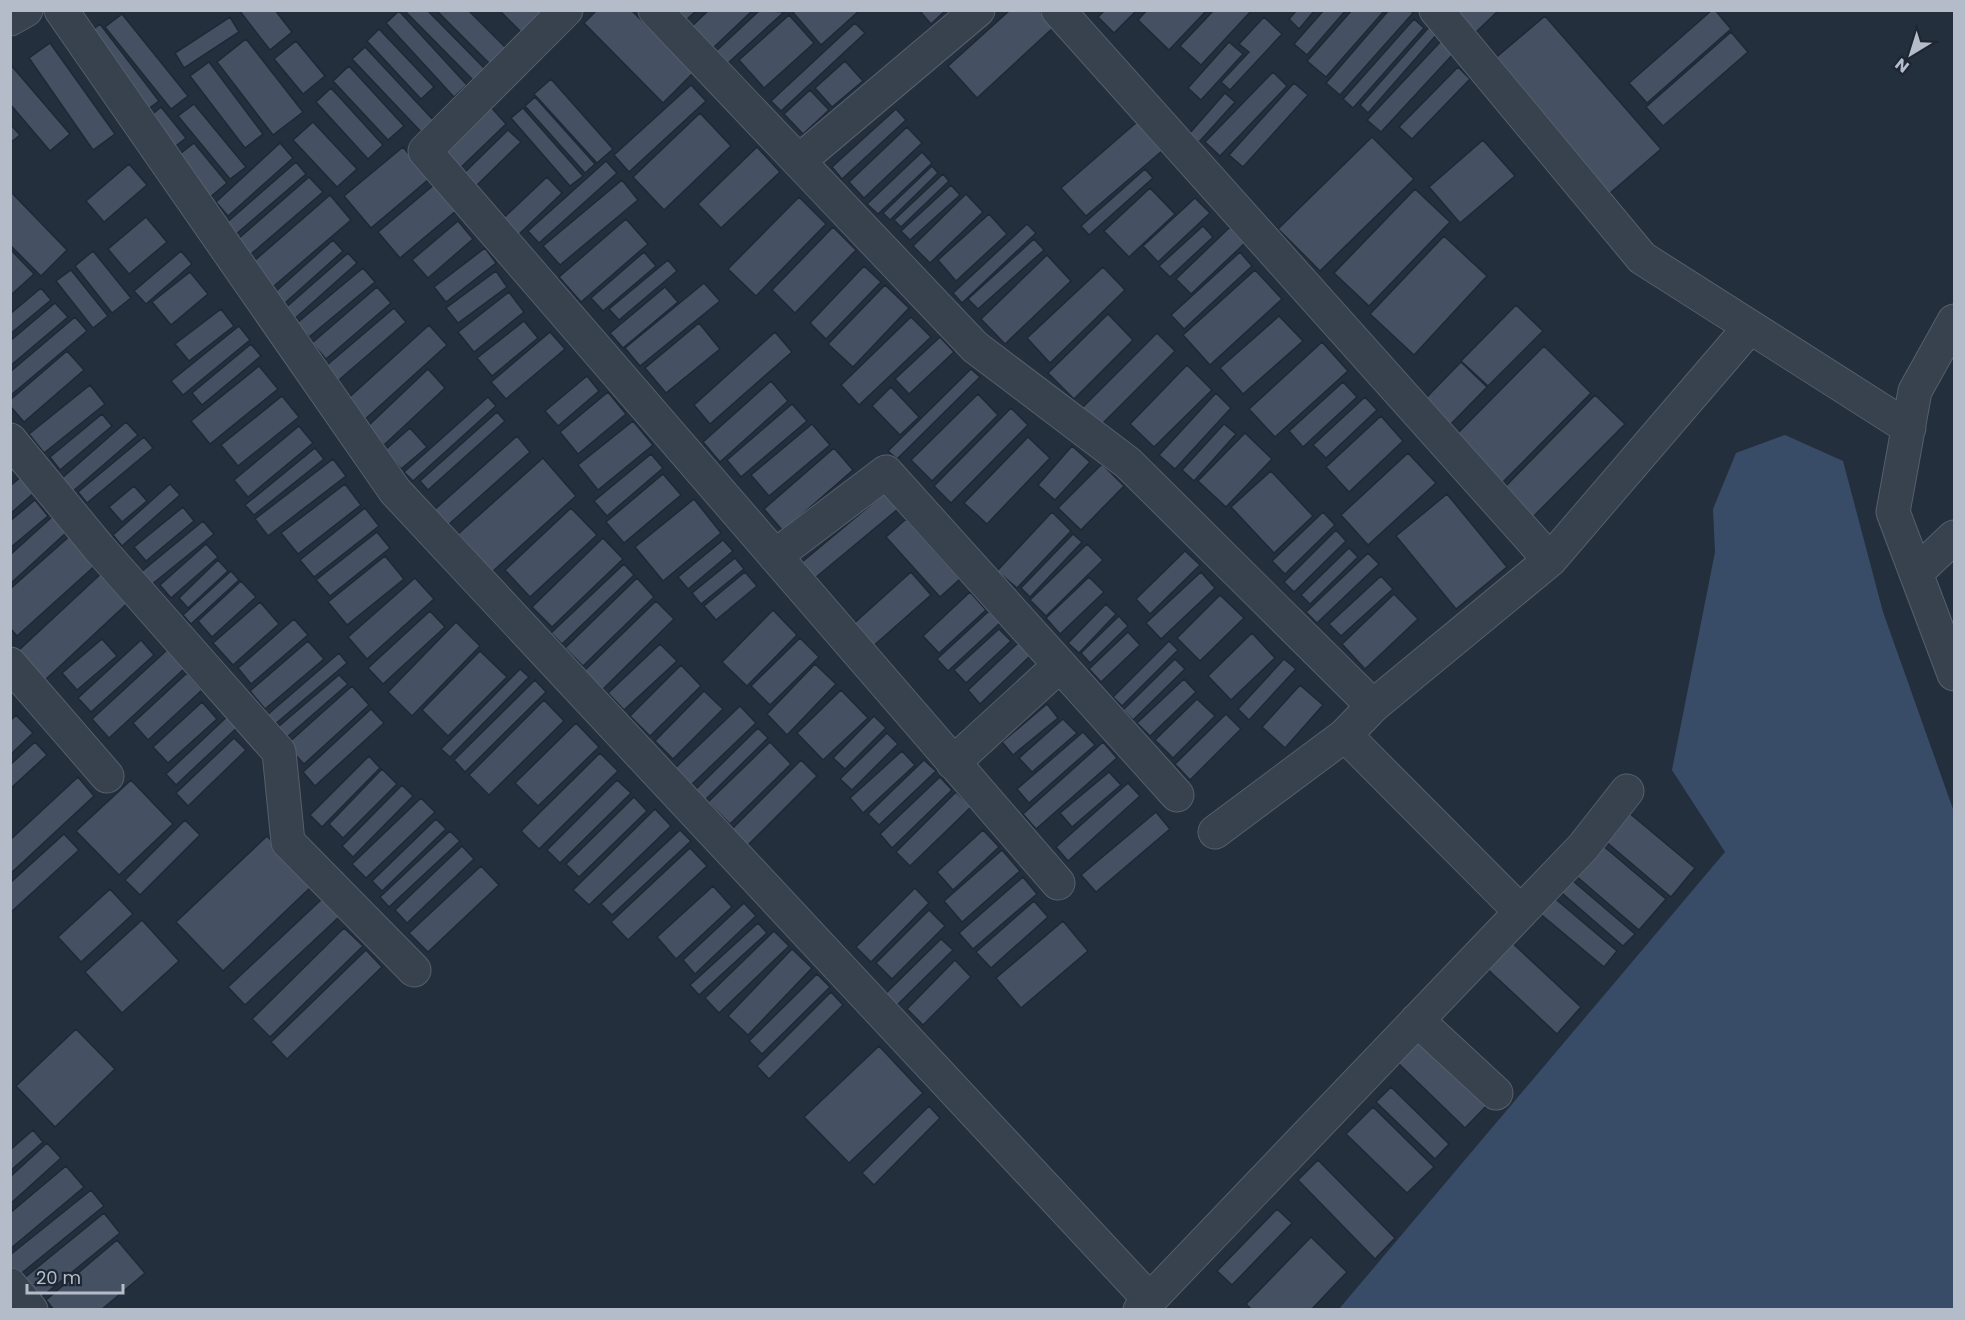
<svg xmlns="http://www.w3.org/2000/svg" width="1965" height="1320" viewBox="0 0 1965 1320" font-family="Poppins,sans-serif">
  <style>
    .water { fill: #394c67 }
    .building { fill: #455162; stroke: #1f2835; stroke-width: 1.5 }
    .lines { fill: none; stroke-linecap: round; stroke-linejoin: round }
    .minor-casing { stroke: #565f6c; stroke-width: 35 }
    .minor { stroke: #38414e; stroke-width: 33 }
  </style>
  <rect width="100%" height="100%" fill="#242f3e"/>
  <path class="water" d="M1785,435L1843,461L1883,612L1954,812V1309H1339L1725,852L1672,770L1715,552L1713,509L1736,453Z"/>
  <path class="building" d="M239,10H275L292,32L270,50Z
    M404,10H427L486,70L475,82Z
    M436,10H468L507,49L491,65Z
    M499,10H550L525,36Z
    M597,10H631L694,72L663,103L584,23Z
    M673,10H697L684,22Z
    M709,10H753L713,48L692,26Z
    M760,10L784,12L727,64L716,51Z
    M791,10H860L821,45Z
    M919,10H946L931,24Z
    M1010,10H1039L1054,27L977,98L948,66Z
    M1105,10H1137L1114,33L1098,17Z
    M1147,10H1207L1169,50L1138,20Z
    M1214,10H1252L1201,65L1180,46Z
    M1297,10H1315L1299,29L1289,19Z
    M1324,10H1346L1307,55L1294,44Z
    M1352,10H1385L1326,77L1307,61Z
    M1389,10H1410L1413,13L1340,95L1326,83Z
    M1454,10H1499L1475,33Z
    M1712,10H1715L1731,29L1647,103L1629,83Z
    M399,11L467,85L454,97L386,23Z
    M122,14L188,96L171,109L105,27Z
    M789,15L814,43L764,88L739,60Z
    M1545,16L1661,149L1609,194L1493,60Z
    M230,17L239,32L184,68L175,53Z
    M1264,17L1282,34L1230,90L1221,82L1249,52L1239,44Z
    M1414,19L1424,28L1353,108L1343,99Z
    M855,23L865,33L781,111L771,101Z
    M100,24L159,101L144,112L86,35Z
    M1430,26L1438,33L1368,113L1360,105Z
    M379,29L434,87L421,99L367,41Z
    M1731,32L1748,52L1663,126L1646,107Z
    M246,39L303,112L273,135L217,62Z
    M1442,40L1455,52L1381,132L1367,120Z
    M296,41L325,76L303,94L274,59Z
    M1229,42L1243,54L1201,100L1188,88Z
    M50,43L115,134L93,150L29,58Z
    M365,47L437,124L424,135L352,59Z
    M845,61L863,81L832,107L815,88Z
    M209,62L263,134L245,148L190,76Z
    M10,64L70,134L50,151L10,104Z
    M349,66L404,126L388,140L333,81Z
    M1458,67L1470,79L1412,139L1399,127Z
    M1273,72L1287,86L1220,156L1205,142Z
    M551,79L613,149L597,163L534,94Z
    M1294,83L1308,95L1243,167L1229,155Z
    M691,85L706,101L629,172L614,155Z
    M331,88L383,145L368,159L316,102Z
    M810,90L829,110L803,134L784,114Z
    M1225,93L1235,102L1199,142L1189,134Z
    M535,97L595,164L585,173L525,106Z
    M194,104L246,167L230,179L178,116Z
    M490,106L506,124L454,174L437,156Z
    M161,107L186,138L172,149L148,118Z
    M523,108L583,176L570,186L511,118Z
    M896,109L906,120L842,179L832,167Z
    M700,113L731,146L664,210L633,177Z
    M313,122L357,169L337,187L293,140Z
    M1137,122L1162,151L1086,216L1061,188Z
    M10,124L20,135L10,143Z
    M907,127L922,143L864,198L849,182Z
    M508,130L521,142L475,187L462,175Z
    M1372,137L1414,179L1320,271L1278,229Z
    M1483,140L1515,176L1460,223L1429,187Z
    M194,143L227,183L209,198L176,157Z
    M280,143L293,158L228,216L216,202Z
    M403,147L429,179L371,228L344,196Z
    M757,147L780,172L721,228L698,204Z
    M922,152L932,163L878,214L867,204Z
    M606,161L617,173L539,243L528,231Z
    M296,162L306,174L234,236L224,225Z
    M129,164L147,185L104,222L86,201Z
    M932,166L938,173L890,220L883,213Z
    M1145,169L1153,178L1089,235L1081,226Z
    M943,174L949,181L901,227L894,220Z
    M309,177L323,192L243,261L230,246Z
    M547,177L562,193L514,239L498,223Z
    M622,180L638,200L560,265L543,246Z
    M435,184L457,210L400,258L378,232Z
    M951,185L960,195L910,240L901,231Z
    M1150,188L1175,214L1129,257L1104,231Z
    M1415,189L1450,222L1369,306L1334,273Z
    M10,191L67,250L41,276L10,245Z
    M966,194L983,212L930,263L913,246Z
    M330,195L351,220L267,292L246,268Z
    M799,197L826,224L756,296L728,269Z
    M1195,198L1210,213L1158,262L1143,246Z
    M989,214L1007,234L956,281L938,260Z
    M146,217L167,242L129,274L108,249Z
    M626,219L648,244L581,302L559,277Z
    M458,221L473,239L428,278L412,260Z
    M1027,224L1036,233L962,303L953,293Z
    M1203,226L1213,237L1170,277L1159,266Z
    M833,227L856,250L795,313L772,290Z
    M1230,227L1245,243L1191,294L1176,279Z
    M1444,236L1487,276L1414,355L1370,314Z
    M1034,239L1044,250L978,309L968,299Z
    M333,240L343,251L276,311L266,300Z
    M485,248L496,263L446,302L434,287Z
    M10,249L34,274L12,294L10,292Z
    M93,251L131,298L112,313L75,266Z
    M181,251L192,264L146,304L134,291Z
    M644,252L656,266L603,311L591,298Z
    M1240,252L1252,266L1184,329L1171,315Z
    M348,253L357,263L292,321L283,310Z
    M1047,255L1071,281L1005,344L981,319Z
    M668,260L677,271L619,320L609,309Z
    M864,266L881,282L826,339L810,323Z
    M1103,267L1125,290L1050,363L1027,338Z
    M363,268L375,282L309,337L297,323Z
    M71,270L108,316L93,328L56,281Z
    M1255,270L1282,299L1210,365L1183,335Z
    M496,271L507,287L458,323L446,308Z
    M190,272L208,294L171,325L152,302Z
    M704,283L720,301L640,366L625,348Z
    M885,285L909,308L853,367L828,344Z
    M377,287L391,303L326,359L312,343Z
    M665,287L678,302L623,348L610,333Z
    M41,288L51,300L10,334V314Z
    M509,292L524,312L474,352L458,332Z
    M55,303L68,317L10,366V341Z
    M1516,305L1543,331L1488,386L1461,361Z
    M394,308L406,322L332,386L320,371Z
    M221,309L234,326L189,361L175,344Z
    M1108,314L1133,340L1074,399L1048,373Z
    M1279,316L1303,341L1243,394L1220,368Z
    M75,317L87,331L11,395L10,372Z
    M911,317L931,337L859,405L841,385Z
    M524,321L538,338L492,376L477,358Z
    M699,323L720,349L666,393L645,368Z
    M429,325L447,345L362,422L344,402Z
    M239,326L250,340L183,395L171,381Z
    M550,332L565,349L506,399L491,382Z
    M775,332L792,352L710,424L694,405Z
    M1157,333L1175,351L1096,430L1078,412Z
    M940,337L954,352L909,394L895,379Z
    M1322,342L1348,371L1275,437L1249,409Z
    M251,344L261,356L202,405L192,393Z
    M1544,346L1591,393L1499,486L1451,440Z
    M67,351L84,370L24,422L10,406V400Z
    M1461,362L1487,387L1448,427L1422,402Z
    M1187,365L1212,390L1154,447L1130,424Z
    M259,366L278,389L210,444L191,421Z
    M428,369L445,388L384,445L367,427Z
    M971,369L980,377L897,459L888,451Z
    M587,376L599,391L558,426L545,411Z
    M771,381L788,401L720,462L703,442Z
    M1343,382L1357,397L1303,447L1289,431Z
    M90,385L105,404L44,453L29,434Z
    M891,387L919,417L900,435L872,406Z
    M608,392L626,414L578,454L560,432Z
    M1216,393L1231,408L1175,469L1159,455Z
    M978,394L998,415L932,481L911,460Z
    M1595,395L1625,424L1527,523L1498,494Z
    M282,396L299,417L238,466L221,445Z
    M488,397L496,406L413,481L404,472Z
    M1365,397L1377,410L1326,458L1313,445Z
    M792,404L807,421L741,477L727,460Z
    M1011,408L1028,425L951,503L934,486Z
    M497,412L505,421L428,490L420,481Z
    M102,414L112,426L60,470L50,457Z
    M1381,416L1403,441L1349,492L1326,467Z
    M633,421L653,445L598,490L578,465Z
    M126,422L138,435L72,492L61,479Z
    M812,424L830,445L769,496L751,475Z
    M1224,424L1236,434L1194,481L1182,470Z
    M299,426L313,443L248,497L234,480Z
    M410,428L427,447L401,469L385,450Z
    M1245,433L1272,459L1226,507L1198,481Z
    M517,436L530,452L448,525L434,510Z
    M144,437L153,448L87,503L78,492Z
    M1028,437L1050,458L987,524L964,503Z
    M1072,446L1090,462L1055,500L1038,485Z
    M315,448L324,459L254,515L245,505Z
    M834,448L853,470L783,531L764,509Z
    M1408,453L1436,483L1368,545L1341,515Z
    M651,454L663,468L607,516L594,501Z
    M543,458L576,496L492,572L458,534Z
    M333,459L346,476L268,536L255,519Z
    M1102,464L1124,486L1081,530L1058,508Z
    M1271,471L1313,516L1274,553L1231,507Z
    M663,474L681,495L624,543L606,522Z
    M22,476L36,491L10,514V486Z
    M170,484L180,495L122,546L113,535Z
    M345,484L361,505L298,554L281,533Z
    M134,486L147,501L122,522L109,507Z
    M885,493L898,509L815,578L802,562Z
    M1447,494L1507,567L1456,609L1396,536Z
    M694,499L721,533L663,581L635,547Z
    M35,500L48,516L10,548V521Z
    M183,507L194,521L146,561L134,547Z
    M365,508L379,526L314,577L300,560Z
    M571,508L597,535L530,597L505,570Z
    M1052,512L1071,531L1017,588L997,571Z
    M1323,512L1335,525L1285,574L1272,561Z
    M53,516L68,531L10,584V555Z
    M906,519L960,579L940,597L886,537Z
    M203,521L214,534L151,585L141,572Z
    M1336,530L1346,541L1294,592L1284,582Z
    M377,532L390,548L330,596L316,580Z
    M72,534L98,563L17,636L10,628V589Z
    M1073,534L1082,542L1030,597L1021,588Z
    M603,538L623,559L552,627L532,607Z
    M723,540L733,551L688,589L678,577Z
    M206,544L218,557L171,598L160,585Z
    M1087,544L1103,560L1046,616L1030,600Z
    M1349,548L1358,557L1310,604L1301,595Z
    M1185,551L1200,565L1150,614L1136,599Z
    M1368,553L1379,564L1317,623L1306,612Z
    M385,556L404,579L347,625L328,602Z
    M735,558L744,569L701,604L692,593Z
    M218,560L228,571L188,608L179,598Z
    M624,564L634,575L562,644L551,633Z
    M106,569L133,598L45,680L18,651Z
    M231,571L239,580L191,624L183,615Z
    M745,572L757,586L716,620L704,606Z
    M911,572L931,595L871,648L851,626Z
    M1201,572L1215,588L1161,639L1146,623Z
    M1381,576L1393,589L1341,636L1329,624Z
    M1089,577L1104,592L1060,634L1046,618Z
    M415,578L434,599L367,659L348,637Z
    M637,578L654,597L583,666L565,648Z
    M241,581L256,597L212,637L198,621Z
    M970,592L986,610L939,653L923,636Z
    M1394,594L1418,619L1365,669L1342,644Z
    M1220,595L1244,618L1200,661L1177,638Z
    M656,601L674,619L599,693L581,674Z
    M260,602L279,624L233,665L213,643Z
    M1106,604L1116,614L1079,653L1068,643Z
    M773,610L797,635L747,686L722,662Z
    M430,611L445,627L383,684L368,668Z
    M989,611L1000,623L948,671L937,659Z
    M1119,616L1128,626L1090,663L1081,653Z
    M294,619L308,635L251,684L238,668Z
    M456,622L480,646L412,716L388,692Z
    M999,629L1011,641L966,683L954,670Z
    M1128,632L1140,645L1101,682L1089,669Z
    M1252,633L1275,658L1231,700L1208,676Z
    M800,638L819,657L770,705L751,686Z
    M102,639L117,656L77,690L62,673Z
    M141,640L154,655L91,712L78,698Z
    M308,641L324,659L265,709L250,691Z
    M1169,641L1178,650L1122,706L1113,697Z
    M1018,643L1030,656L980,704L968,690Z
    M660,644L677,661L624,710L608,693Z
    M167,650L184,669L109,738L92,719Z
    M480,651L507,677L448,736L422,710Z
    M339,653L347,663L274,725L266,716Z
    M1175,659L1185,669L1133,720L1123,710Z
    M1284,659L1296,669L1249,720L1238,709Z
    M815,664L836,684L787,735L767,714Z
    M681,665L701,686L650,736L630,716Z
    M520,669L529,677L450,757L441,749Z
    M187,673L202,690L148,740L133,723Z
    M339,675L348,684L287,737L278,727Z
    M1184,679L1196,692L1150,736L1137,723Z
    M535,680L546,692L465,772L454,760Z
    M1300,685L1323,705L1285,748L1262,727Z
    M352,686L369,705L304,764L286,745Z
    M841,690L868,718L823,760L797,733Z
    M704,691L723,709L673,759L655,741Z
    M1197,699L1215,716L1173,758L1155,740Z
    M544,700L564,721L489,795L469,775Z
    M202,702L217,719L168,763L153,747Z
    M1047,704L1058,718L1013,755L1002,742Z
    M740,706L756,723L688,788L672,771Z
    M371,709L384,723L315,786L303,772Z
    M232,712L242,723L176,785L166,774Z
    M1226,714L1241,729L1190,780L1175,764Z
    M16,715L33,733L10,755V721Z
    M874,716L886,728L845,769L833,758Z
    M1063,719L1077,733L1032,772L1019,758Z
    M576,723L599,747L538,806L515,783Z
    M758,728L768,738L704,801L694,791Z
    M1083,732L1095,745L1029,803L1017,789Z
    M887,733L898,744L852,790L840,779Z
    M234,738L246,750L188,806L176,793Z
    M35,742L47,755L10,789V765Z
    M770,742L791,764L730,824L708,802Z
    M1103,742L1117,758L1036,829L1023,814Z
    M902,751L915,765L863,813L850,798Z
    M600,753L618,771L539,849L521,831Z
    M369,756L380,768L322,827L310,815Z
    M801,760L817,776L743,850L727,834Z
    M924,760L936,771L879,825L868,814Z
    M382,769L397,784L343,838L329,824Z
    M1109,772L1121,785L1072,827L1060,813Z
    M78,777L94,796L10,874V840Z
    M940,777L952,790L892,848L880,834Z
    M131,780L173,824L119,875L76,831Z
    M617,780L631,793L560,863L547,850Z
    M1128,783L1140,796L1068,861L1056,847Z
    M402,785L413,796L353,857L342,846Z
    M956,792L971,807L910,866L896,852Z
    M634,797L647,811L579,877L566,864Z
    M421,798L435,812L366,878L352,864Z
    M655,809L671,826L589,905L573,890Z
    M1156,812L1170,829L1096,892L1081,875Z
    M1628,812L1695,868L1671,897L1604,840Z
    M436,819L446,829L382,891L372,881Z
    M185,820L200,835L140,895L125,880Z
    M680,830L691,841L612,915L601,904Z
    M983,830L999,847L953,890L937,872Z
    M450,831L460,841L389,907L380,897Z
    M64,834L79,850L10,913V883Z
    M267,836L313,885L223,971L176,922Z
    M1601,844L1666,899L1639,930L1575,875Z
    M462,846L474,859L407,923L395,910Z
    M690,848L707,866L628,940L611,922Z
    M1002,850L1020,871L962,922L944,901Z
    M481,866L499,885L428,952L409,933Z
    M1566,875L1635,934L1623,946L1555,887Z
    M1023,877L1037,894L973,949L959,933Z
    M713,886L732,907L676,959L657,937Z
    M915,888L929,903L871,962L856,947Z
    M110,889L133,914L81,962L58,937Z
    M1552,896L1617,951L1604,967L1538,912Z
    M322,899L339,917L245,1005L228,987Z
    M1034,901L1048,917L991,968L976,952Z
    M744,903L756,916L695,974L683,960Z
    M929,910L945,926L892,979L876,963Z
    M142,920L179,961L122,1013L85,972Z
    M1063,921L1088,951L1021,1008L996,978Z
    M758,923L767,933L699,995L690,985Z
    M344,928L363,946L270,1037L252,1019Z
    M774,931L789,946L719,1013L705,998Z
    M1507,938L1581,1007L1557,1034L1483,965Z
    M941,939L953,950L892,1010L881,998Z
    M792,949L812,968L748,1035L728,1016Z
    M366,950L382,967L287,1059L271,1042Z
    M955,960L971,977L923,1025L907,1009Z
    M817,974L830,987L762,1054L749,1041Z
    M831,992L843,1005L769,1079L757,1066Z
    M76,1029L115,1069L55,1127L16,1086Z
    M1427,1034L1494,1098L1465,1128L1398,1063Z
    M879,1046L923,1093L849,1163L804,1117Z
    M1391,1087L1449,1144L1435,1159L1376,1102Z
    M929,1106L940,1118L874,1185L862,1173Z
    M1373,1107L1434,1167L1407,1193L1346,1134Z
    M33,1130L43,1142L10,1171V1150Z
    M47,1143L61,1158L10,1204V1177Z
    M1318,1160L1395,1238L1375,1259L1298,1180Z
    M66,1166L84,1187L10,1249V1213Z
    M91,1190L104,1206L18,1276L10,1267V1255Z
    M1277,1209L1292,1223L1232,1285L1217,1271Z
    M104,1213L120,1233L39,1299L23,1279Z
    M1311,1237L1347,1272L1311,1310H1252L1246,1304Z
    M117,1240L145,1273L101,1310H54L46,1300Z"/>
  <g class="lines">
    <defs>
      <path id="minor" d="M61,10L395,491L1150,1300
        M566,10L425,151L1058,883
        M655,10L975,347L1128,463L1373,706
        M1058,10L1550,560
        M1436,10L1642,258L1909,428
        M10,19L26,10
        M799,161L978,10
        M1954,321L1915,391L1893,512L1954,674
        M10,440L99,548L279,752L288,842L414,970
        M775,556L886,472L1177,795
        M1916,573L1954,537
        M10,664L107,776
        M1345,735L1521,912
        M953,763L1060,665
        M1215,832L1345,735L1373,706L1550,560L1750,327
        M1417,1020L1496,1093
        M10,1285L31,1310
        M1140,1310L1583,847L1627,791"/>
    </defs>
    <use href="#minor" class="minor-casing"/>
    <use href="#minor" class="minor"/>
  </g>
  <rect width="1965" height="1320" fill="none" stroke="#b4bcc9" stroke-width="24"/>
  <g transform="translate(1911 54) rotate(218)" stroke="#1d2633" stroke-width="4.5" paint-order="stroke">
  <path d="M0-4.5L10 22L0 15L-10 22Z" fill="#b4bcc9"/>
  <text y="-9" font-size="16" font-weight="bold" text-anchor="middle" fill="#b4bcc9">N</text>
  </g>
  <path d="M27 1284v9h96v-9" fill="none" stroke="#b4bcc9" stroke-width="3"/>
  <text x="36" y="1284" font-size="18" fill="#b4bcc9" stroke="#1d2633" stroke-width="4.5" paint-order="stroke">20 m</text>
</svg>
